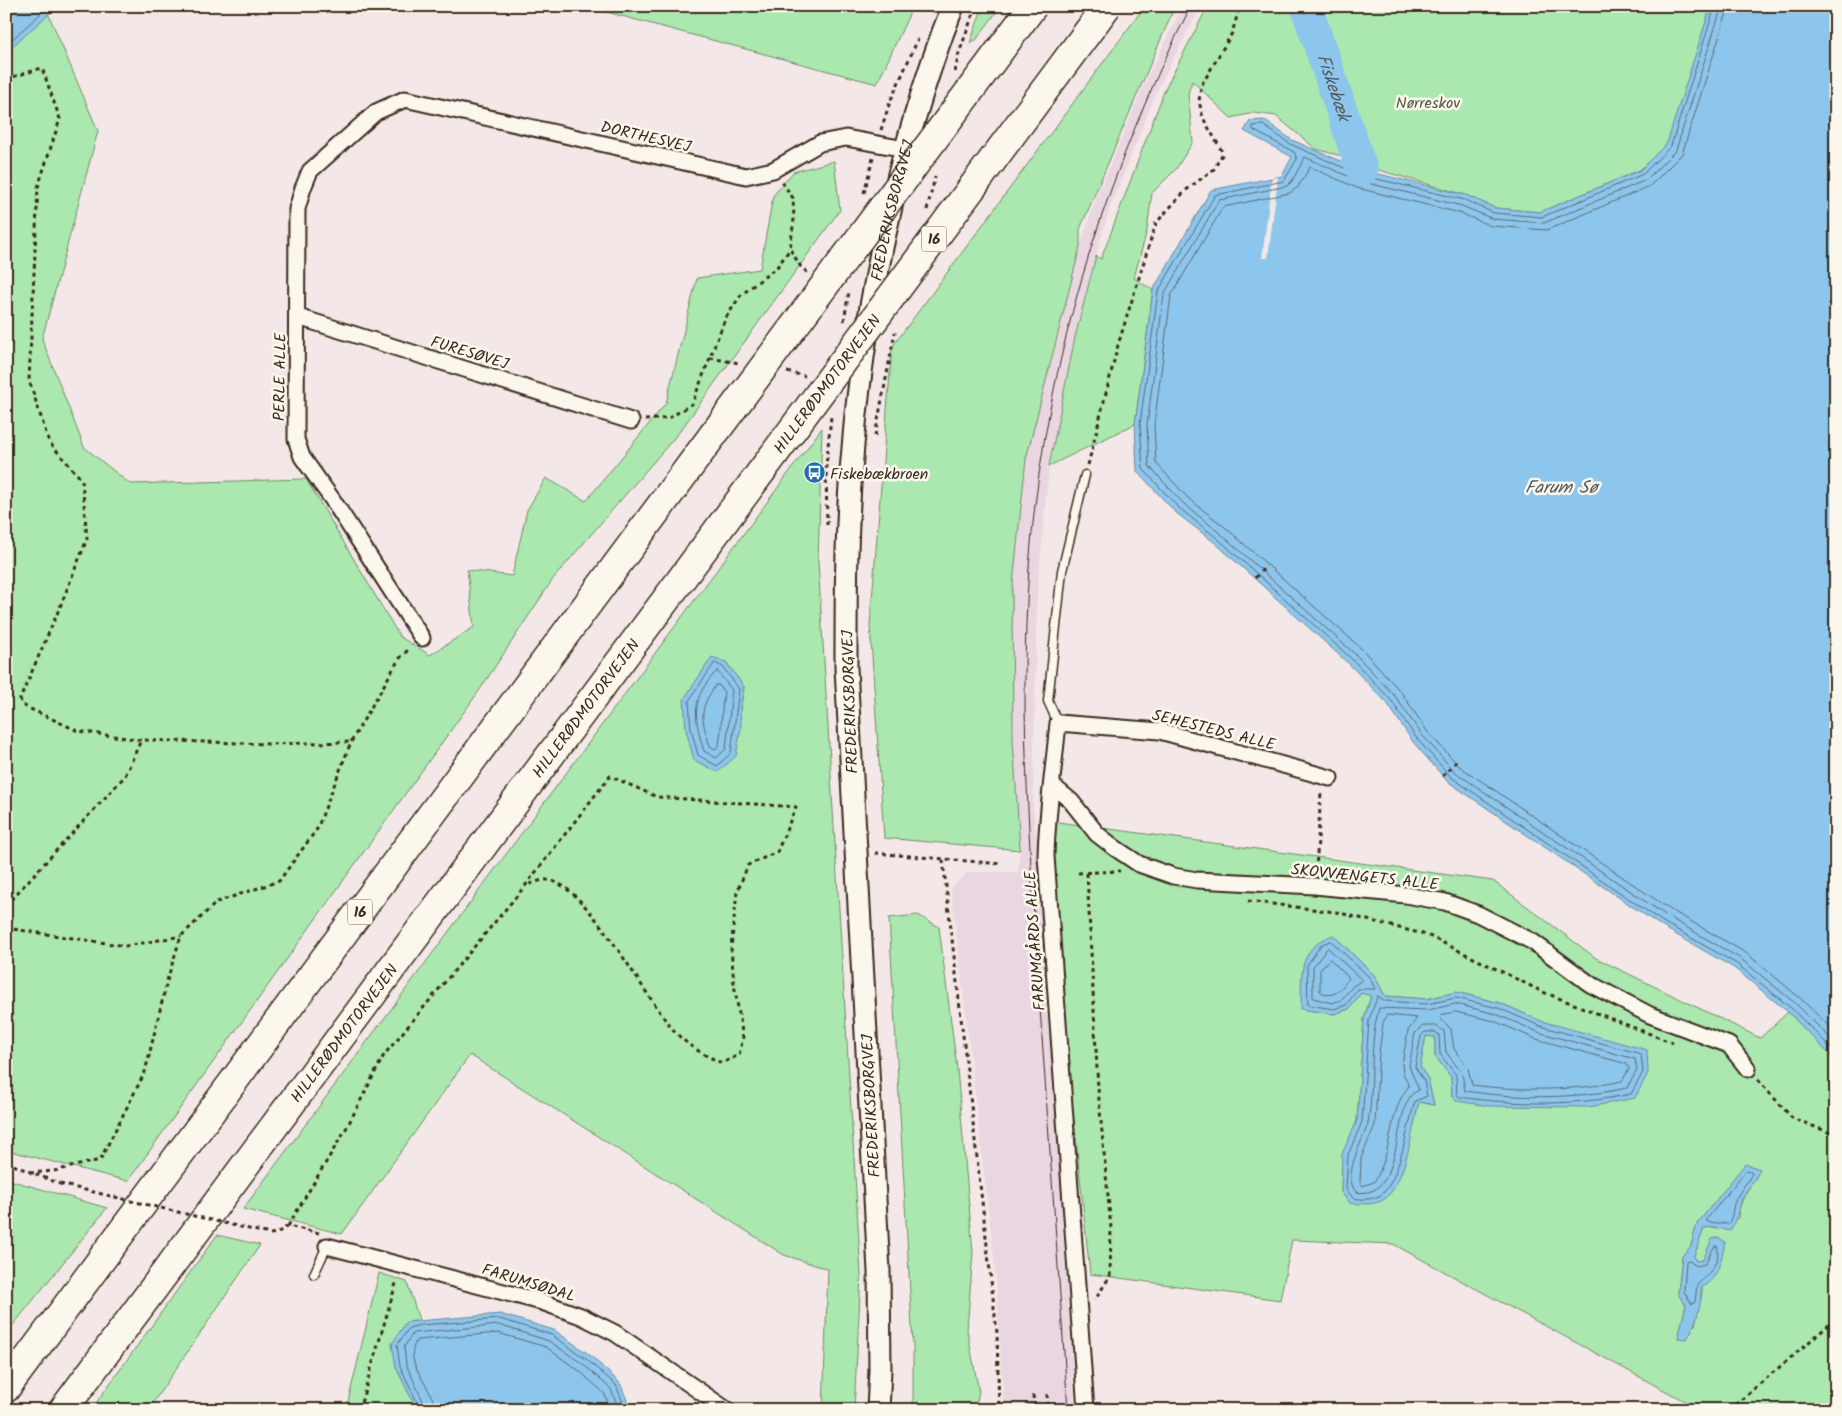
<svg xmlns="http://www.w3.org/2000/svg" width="1842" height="1416" viewBox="0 0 1842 1416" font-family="Kalam,sans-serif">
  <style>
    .built { fill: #e9d6e1 }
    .green { fill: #aae8af; stroke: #728966; fill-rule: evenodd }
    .water { fill: #8dc6ec; stroke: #6c889a }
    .pier { fill: #f3e8e7 }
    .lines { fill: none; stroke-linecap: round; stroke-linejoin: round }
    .shore { stroke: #5c6870; stroke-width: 1 }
    .river { stroke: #8dc6ec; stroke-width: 32 }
    .lane-casing { stroke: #3b2a1e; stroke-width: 11 }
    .street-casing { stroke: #3b2a1e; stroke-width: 19 }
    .secondary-casing { stroke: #3b2a1e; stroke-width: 25 }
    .highway-casing { stroke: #3b2a1e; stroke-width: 31 }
    .path { stroke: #3b2a1e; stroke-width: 3; stroke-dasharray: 4 4; stroke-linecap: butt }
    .lane { stroke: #fbf7ec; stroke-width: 8 }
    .street { stroke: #fbf7ec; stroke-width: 15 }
    .secondary { stroke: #fbf7ec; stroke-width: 21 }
    .highway { stroke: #fbf7ec; stroke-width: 28 }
    .tram { stroke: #3b2a1e; stroke-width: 1 }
    .highway-bridge-casing { stroke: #3b2a1e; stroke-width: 31; stroke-linecap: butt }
    .path-bridge { stroke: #3b2a1e; stroke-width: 3; stroke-dasharray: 4 4; stroke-linecap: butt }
    .highway-bridge { stroke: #fbf7ec; stroke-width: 28 }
    .labels { text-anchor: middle; stroke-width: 5; stroke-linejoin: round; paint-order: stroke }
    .shield { fill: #fbf7ec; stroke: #75685c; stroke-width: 1 }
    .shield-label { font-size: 15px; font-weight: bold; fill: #3b2a1e }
    .park-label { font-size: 16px; fill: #575a42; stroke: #fbf7ec }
    .street-label { font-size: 16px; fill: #3b2a1e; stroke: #fbf7ec }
    .poi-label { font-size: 16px; fill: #3b2a1e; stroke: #fbf7ec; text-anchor: start }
    .water-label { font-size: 18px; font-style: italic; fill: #54595c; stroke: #fbf7ec }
  </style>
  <rect width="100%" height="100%" fill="#f3e8e7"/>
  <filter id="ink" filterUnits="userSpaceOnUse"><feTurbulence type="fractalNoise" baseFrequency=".02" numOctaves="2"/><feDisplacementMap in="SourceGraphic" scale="10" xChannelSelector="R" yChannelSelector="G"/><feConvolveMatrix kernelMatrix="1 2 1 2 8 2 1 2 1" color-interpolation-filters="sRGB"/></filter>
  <g filter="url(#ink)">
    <path class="built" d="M1183,6H1201L1159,86L1110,208L1091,271L1049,466L1037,596L1033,806L1040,872L1075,1410H1004L996,1276L951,888L968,872H1018L1020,850L1013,739L1012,593L1026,459L1080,247L1094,204L1146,80Z"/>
    <path class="green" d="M584,6H913L877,84Z
      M983,6H1001L976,40L970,43Z
      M1145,6H1175L1080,229V247L1026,459L1012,593L1013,739L1020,850L884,838L870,625L892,347Z
      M1208,6H1711L1668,143L1640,170L1540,212L1495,208L1466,195L1368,167L1367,163L1316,149L1276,116L1254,113L1231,118L1192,81L1188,94L1193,142L1176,169L1152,193L1147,230L1134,278L1153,290L1135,424L1049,466L1075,337L1096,256L1101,259L1165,89Z
      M48,13L98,131L42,339L84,447L130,484L306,479L400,637L430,655L474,627L467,570L512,576L527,510L546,478L586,501L666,403L697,278L760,269L773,196L793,172L834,161L840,210L680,431L553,579L479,691L128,1181L6,1150V52Z
      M822,428L818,561L861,1275L854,1410H823L828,1269L784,1255L470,1055L342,1234L243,1209ZM726,662L744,687L740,710Z
      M1043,820L1493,881L1596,958L1760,1038L1788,1012L1836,1061V1410H1701L1393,1244L1292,1240L1280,1300L1090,1274ZM1333,935L1374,975L1385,996L1427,999L1456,992L1500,1003L1541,1021L1452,1097L1451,1077L1435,1056V1037L1426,1036L1420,1067L1428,1079L1434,1105L1419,1102L1401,1174L1341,1192L1343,1154L1357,1121L1364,1019L1371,995L1361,993L1349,1009L1334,1014L1301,1009ZM1745,1165L1757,1176C1748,1189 1739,1201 1738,1218L1714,1227L1704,1228L1694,1256L1696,1261L1703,1260L1702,1293L1695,1325L1678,1338L1686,1305L1678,1294L1682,1256L1691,1246L1697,1224Z
      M918,915L939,927L957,1069L973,1252L967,1330L979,1392L975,1410H913V1345L889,918Z
      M6,1179L107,1208L6,1334Z
      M217,1235L260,1245L148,1410H91Z
      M379,1273L407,1282L419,1320L406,1323L396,1367L417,1410H346Z"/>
    <path class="water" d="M6,6H58L6,52Z
      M1711,6H1836V1061L1788,1012L1734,968L1661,926L1447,781L1413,742L1387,703L1349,664L1214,542L1175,512L1137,471L1135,424L1153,290L1211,190L1282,176L1292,157L1244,131L1250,121L1264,120L1292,140L1362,170L1466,195L1495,208L1540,212L1640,170L1667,143Z
      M712,657L726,662L744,687L740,710L741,727L736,756L718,772L694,760L686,730L684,699Z
      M1333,935L1374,975L1385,996L1427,999L1456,992L1500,1003L1541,1021L1647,1050L1648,1073L1635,1098L1589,1107L1489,1106L1456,1101L1452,1097L1451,1077L1435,1056V1037L1426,1036L1420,1067L1428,1079L1434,1105L1419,1102C1412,1130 1407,1176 1387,1197C1378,1206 1361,1204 1350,1203L1341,1192L1342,1154L1357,1121L1364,1019L1371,996L1361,993L1349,1009L1334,1014L1301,1009C1302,976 1296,949 1333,935Z
      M1745,1164L1760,1169C1756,1179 1748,1187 1743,1197C1737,1210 1738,1217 1730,1231L1714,1227L1704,1228L1694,1256L1696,1261L1703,1260L1712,1239L1718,1237L1725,1242C1722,1257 1718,1281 1701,1287C1702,1306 1696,1323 1687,1339L1678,1338L1686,1305L1678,1294L1682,1256L1691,1246L1697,1224Z
      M500,1314L554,1330L590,1355L620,1383L631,1410H417L396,1367L392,1344L406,1322Z"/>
    <path class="pier" d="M1278,177L1268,258H1262L1272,178Z"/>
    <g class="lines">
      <path class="shore" d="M1715,6L1671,146L1643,174L1542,217L1494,213L1465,200L1360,175L1290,144L1263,125L1253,126V130L1294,152L1297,159L1284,181L1215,195L1158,292L1140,424L1143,469L1179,508L1217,538L1353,660L1391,700L1417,739L1451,777L1663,922L1737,964L1791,1008L1836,1053
        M1722,6L1676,150L1646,180L1544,223L1493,219L1462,206L1359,181L1305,157L1292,181L1287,186L1219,200L1164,294L1147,425L1149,466L1183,503L1221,534L1357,656L1395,696L1422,735L1455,772L1667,916L1741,959L1795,1003L1836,1044
        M1729,6L1682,154L1650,186L1547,230L1491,226L1460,213L1357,188L1310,167L1298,187L1290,193L1223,207L1171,296L1154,425L1156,463L1188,498L1226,528L1363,650L1401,692L1427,731L1459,766L1671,910L1746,953L1800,998L1836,1033
        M6,45L49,6
        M715,663L723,667L739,689L731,753L717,766L698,755L691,729L689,701Z
        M717,671L732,690L726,749L716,758L704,751C694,717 690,698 717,671Z
        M716,685H719L724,692C721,710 722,728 719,746L715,749L710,746C701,717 698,710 716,685Z
        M1331,941L1370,978L1375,989H1358L1346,1005L1334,1009L1308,1005L1307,965L1321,945Z
        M1328,948L1362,980L1353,986L1341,1000L1332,1003L1313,998V967Z
        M1330,959L1349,978C1342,988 1333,1001 1320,991V970Z
        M1378,996L1385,1001L1427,1004L1456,998L1498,1008L1540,1026L1641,1054L1643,1072L1631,1094C1576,1106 1515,1105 1459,1097L1457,1095L1456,1075L1440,1054L1439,1035L1435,1032H1425L1421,1036L1415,1067L1424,1081L1427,1096L1415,1101C1408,1124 1400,1177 1383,1193C1376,1200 1362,1200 1353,1198L1346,1189L1348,1155L1362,1122L1369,1020Z
        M1456,1004L1496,1014L1538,1032L1635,1059L1637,1070L1627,1088C1575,1099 1517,1099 1465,1091L1462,1073L1446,1052L1444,1031L1436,1026H1423L1415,1033L1409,1066L1419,1090C1416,1092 1412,1093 1410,1097C1393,1121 1402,1200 1356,1192C1341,1175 1364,1140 1368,1123C1375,1085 1368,1046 1379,1008L1428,1010Z
        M1456,1012L1494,1021L1536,1039L1627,1064L1629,1069L1622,1081C1578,1091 1517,1091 1472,1085L1468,1068L1454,1049L1451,1029L1440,1018L1441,1015Z
        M1387,1015L1417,1018L1408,1031L1402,1064L1403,1073L1409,1086C1388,1110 1393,1154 1374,1182L1362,1186L1360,1183L1361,1158L1375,1125L1379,1053L1383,1023Z
        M1746,1171L1751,1172L1752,1174C1746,1184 1738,1193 1734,1204C1732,1211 1733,1217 1728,1224L1707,1222V1219Z
        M1717,1246C1722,1261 1707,1276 1697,1285L1695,1302L1692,1304L1684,1292L1686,1261L1690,1260L1696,1266L1705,1264L1714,1247Z
        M421,1410L400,1366L397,1345L409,1328L420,1325L500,1319L552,1335L586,1359L616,1385L626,1410
        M427,1410L406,1364L404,1347L413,1333L499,1325L549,1341L583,1364L611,1389L619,1410
        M435,1410C434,1385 401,1364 417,1340L498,1333L546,1347L578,1370L604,1393L611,1410"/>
      <path class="river" id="s1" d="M1306,6L1362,170"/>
      <defs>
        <path id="lane" d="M1058,723L1048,701L1062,571L1085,475
          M314,1274L327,1246"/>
        <path id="street" d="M298,317L631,421
          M422,638L332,499L302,457L296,439L297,209L303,188L310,171L376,112L405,99L746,176L773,170L820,143L846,138L905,149
          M1053,786L1071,801L1097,834L1115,848L1139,864L1173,876L1197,880L1315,886L1406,895L1445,902L1478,914L1533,942L1590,984L1650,1015L1729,1045L1748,1069
          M327,1246L542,1302L581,1316L615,1333L727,1410
          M1086,1410L1046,856C1047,811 1054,767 1058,723L1160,731L1330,778"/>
        <g id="secondary">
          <path id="s2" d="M878,1410L880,1370L879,1271L846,668C846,602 846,536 851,471C862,316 896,151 953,6"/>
        </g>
        <g id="highway">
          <path d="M6,1388L713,435"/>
          <path id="s3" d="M63,1410L761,472"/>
        </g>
      </defs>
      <use href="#lane" class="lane-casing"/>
      <use href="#street" class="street-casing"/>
      <use href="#secondary" class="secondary-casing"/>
      <use href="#highway" class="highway-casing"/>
      <path class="path" d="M955,72L959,53L976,6
        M6,79L42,68L60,119L38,187L29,380L49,442L82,480L87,539L60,607L20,699L22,705L78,731L141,740L269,744L351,742
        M881,130L890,102L918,39
        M782,182L793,198L794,219L790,249L801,267L808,273
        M864,193L873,158
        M927,210L935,177
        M844,321L849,291
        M710,358L739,363
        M787,372L805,376
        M645,420L669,418L692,404L725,319L741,295L777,267L790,249
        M875,436L895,332
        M1088,465L1118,345L1156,223L1185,191L1214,169L1223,153L1203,118L1199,101L1201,86L1232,33L1240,6
        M827,525L826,466L831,417
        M1255,578L1266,566
        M1443,776L1457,761
        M875,853L1002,864
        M943,860L997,1333L999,1410
        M1316,870L1321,792
        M1078,873L1120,871
        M1087,873L1098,1089L1111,1228L1110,1276L1095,1300
        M1248,901L1336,912L1427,935L1543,992L1673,1043
        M6,905L125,776L141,740
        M6,928L126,946L181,936
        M1758,1080L1792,1118L1836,1135
        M6,1162L60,1184
        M30,1173L54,1171L100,1160L145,1072L168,977L181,936L217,902L279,881L317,829L351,742L399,659L410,648
        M288,1226L347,1127L384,1055L525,886L610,776L657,797L796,807L777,852L748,865L737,892L731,948L734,984L743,1038L739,1055L722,1063C706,1056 693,1049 680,1037C648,1006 588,883 547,880C541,879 531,884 525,886
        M270,1234L277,1233L288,1226L319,1233
        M1047,1394L1048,1409
        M1033,1395L1034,1409L1048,1408
        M1028,1406L1034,1405
        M359,1410L397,1280
        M1729,1410L1836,1319"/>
      <use href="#lane" class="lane"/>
      <use href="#street" class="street"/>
      <use href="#secondary" class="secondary"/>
      <use href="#highway" class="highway"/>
      <path class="tram" d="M1068,1410C1058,1266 1048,1123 1038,979C1028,821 1016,663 1035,505C1056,330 1111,163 1191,6"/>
      <defs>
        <g id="highway-bridge">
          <path d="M713,435L1033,6"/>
          <path id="s4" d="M761,472L1107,6"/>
        </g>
      </defs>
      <use href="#highway-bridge" class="highway-bridge-casing"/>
      <path class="path-bridge" d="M60,1184L270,1234"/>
      <use href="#highway-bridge" class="highway-bridge"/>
    </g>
  </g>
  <defs>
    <symbol id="bus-disc" viewBox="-11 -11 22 22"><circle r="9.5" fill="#1f6fb2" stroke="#fbf7ec"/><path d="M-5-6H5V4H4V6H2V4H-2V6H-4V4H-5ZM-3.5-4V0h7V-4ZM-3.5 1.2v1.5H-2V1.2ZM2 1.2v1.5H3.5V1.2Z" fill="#fff"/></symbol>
  </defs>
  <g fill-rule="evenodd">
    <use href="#bus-disc" x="802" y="460" width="25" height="25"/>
  </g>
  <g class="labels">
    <g class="shield">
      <rect x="921.5" y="226.5" width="25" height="25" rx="4"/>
      <rect x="347.5" y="899.5" width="25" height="25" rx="4"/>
    </g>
    <g class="shield-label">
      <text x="934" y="244">16</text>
      <text x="360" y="917">16</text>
    </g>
    <g class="park-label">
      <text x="1428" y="108">Nørreskov</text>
    </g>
    <g class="street-label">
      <text transform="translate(646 136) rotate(13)" y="6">DORTHESVEJ</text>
      <text dy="6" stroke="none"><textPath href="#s2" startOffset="1204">FREDERIKSBORGVEJ</textPath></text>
      <text transform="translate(470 352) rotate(17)" y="6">FURESØVEJ</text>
      <text transform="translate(279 377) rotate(-89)" y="6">PERLE ALLE</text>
      <text dy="6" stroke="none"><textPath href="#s4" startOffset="110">HILLERØDMOTORVEJEN</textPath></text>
      <text transform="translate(849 702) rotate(-92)" y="6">FREDERIKSBORGVEJ</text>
      <text dy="6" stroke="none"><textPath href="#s3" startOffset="875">HILLERØDMOTORVEJEN</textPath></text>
      <text transform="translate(1214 729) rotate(14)" y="6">SEHESTEDS ALLE</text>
      <text transform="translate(1365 876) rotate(6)" y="6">SKOVVÆNGETS ALLE</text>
      <text transform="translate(1034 941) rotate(-94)" y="6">FARUMGÅRDS ALLE</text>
      <text dy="6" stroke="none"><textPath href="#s3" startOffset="470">HILLERØDMOTORVEJEN</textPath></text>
      <text transform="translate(870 1106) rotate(-93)" y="6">FREDERIKSBORGVEJ</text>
      <text transform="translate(529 1282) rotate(17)" y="6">FARUMSØDAL</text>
    </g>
    <g class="poi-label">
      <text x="830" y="479">Fiskebækbroen</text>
    </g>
    <g class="water-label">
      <text dy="6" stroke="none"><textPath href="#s1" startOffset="86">Fiskebæk</textPath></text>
      <text x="1561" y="493">Farum Sø</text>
    </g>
  </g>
  <rect width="1842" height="1416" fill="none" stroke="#fbf7ec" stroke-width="25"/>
  <rect x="12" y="12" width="1817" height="1391" fill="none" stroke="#3b2a1e" stroke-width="2" filter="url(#ink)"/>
</svg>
